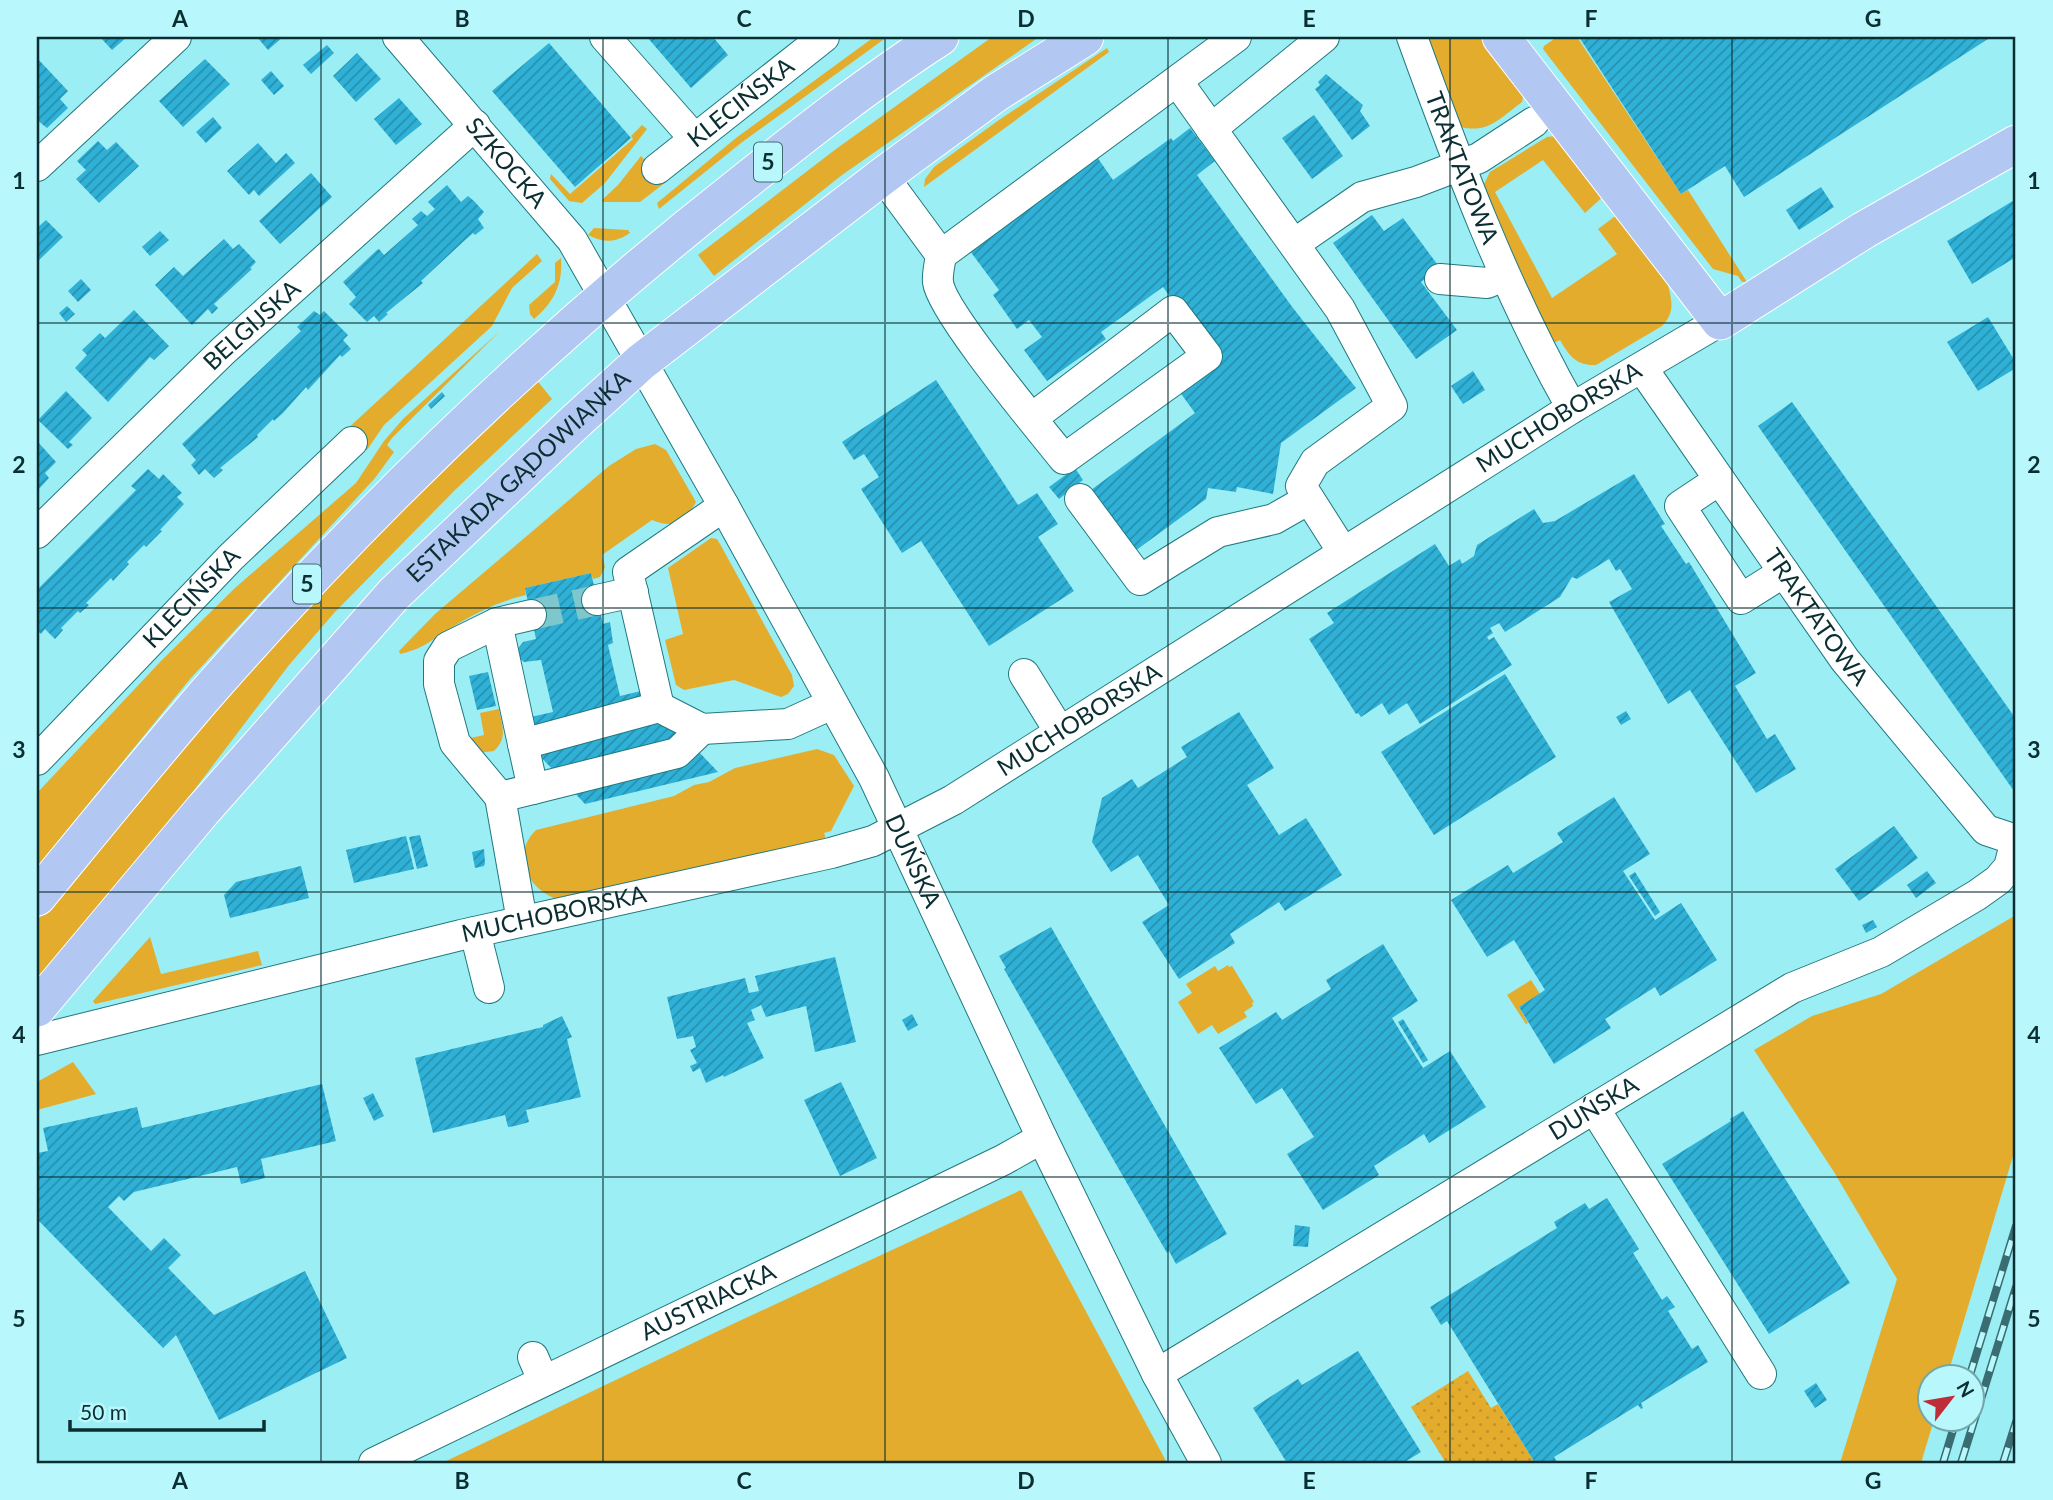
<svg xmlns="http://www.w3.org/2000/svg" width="2053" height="1500" viewBox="0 0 2053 1500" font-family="Lato,sans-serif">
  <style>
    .grass { fill: #e4ac2d }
    .park { fill: url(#park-dots) }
    .building { fill: url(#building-hatch) }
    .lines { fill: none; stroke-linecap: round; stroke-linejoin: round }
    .minor-tunnel { stroke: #7ec8cd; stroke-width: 30; stroke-dasharray: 30 15; stroke-linecap: butt }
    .minor-casing { stroke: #20797f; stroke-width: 32 }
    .major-casing { stroke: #fff; stroke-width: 39 }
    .minor { stroke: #fff; stroke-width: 30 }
    .major { stroke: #b2c8f2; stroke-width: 37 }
    .rail-casing { stroke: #3a6d71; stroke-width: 8 }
    .rail { stroke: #b8f8fd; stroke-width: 5; stroke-dasharray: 16; stroke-linecap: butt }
    .grid { fill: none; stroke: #0a2e31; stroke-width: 2; stroke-opacity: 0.55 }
    .labels { text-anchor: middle; stroke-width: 7; stroke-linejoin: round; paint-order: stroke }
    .shield { fill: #b8f8fd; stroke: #3e6b6e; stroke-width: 2 }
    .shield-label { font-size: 23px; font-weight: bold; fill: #0a2e31 }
    .street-label { font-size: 24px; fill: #0a2e31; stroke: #b8f8fd }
    .neatline { fill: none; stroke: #0a2e31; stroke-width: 2.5 }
    .grid-label { font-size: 23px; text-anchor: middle; font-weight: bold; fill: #0a2e31 }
  </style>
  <defs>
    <pattern id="park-dots" width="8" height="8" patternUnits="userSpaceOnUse" patternTransform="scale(1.75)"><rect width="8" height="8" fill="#e4ac2d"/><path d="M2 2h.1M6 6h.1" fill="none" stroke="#c29428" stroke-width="1.8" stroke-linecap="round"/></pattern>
    <pattern id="building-hatch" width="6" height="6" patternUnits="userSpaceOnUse" patternTransform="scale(1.75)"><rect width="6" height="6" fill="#2fb1d7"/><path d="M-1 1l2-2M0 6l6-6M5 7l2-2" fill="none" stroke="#2690af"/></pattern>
  </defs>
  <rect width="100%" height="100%" fill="#9beef4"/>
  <path class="grass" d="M874,37H887L741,143L659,209L657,203L736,138Z
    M992,37H1039L842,175L714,276L698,255L836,149Z
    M1427,37H1482L1521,86L1524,93L1522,102C1501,117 1489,134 1461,127L1455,117Z
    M1557,37H1577L1681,194L1688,190L1747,282H1742L1738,276L1713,269L1543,49L1544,46Z
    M1107,48L1109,52L924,187L925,179L934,167L999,120Z
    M642,125L647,129L605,183L582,203L569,201L550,179L551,174L570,194L633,139L631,136Z
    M1557,136L1607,193L1585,213L1543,160L1495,192L1552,298L1617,254L1598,229L1622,211L1674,280L1668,285C1672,301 1675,313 1662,326L1596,365C1577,366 1569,356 1560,340L1552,344L1519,281L1483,186L1490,172L1547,137Z
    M641,156L666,182L640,202H603L602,200L618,185Z
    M594,228L628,230L630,233C615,243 604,243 588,235Z
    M537,254L542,261L512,288L492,326L384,425L367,450H362L345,431Z
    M561,258C563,284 554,302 534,319L530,314L529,305L555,282V263Z
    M500,331L392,438L387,445L394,452L375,478L190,679L37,867V793L161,661L235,588L356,483L384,441L403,419Z
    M535,378L552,399L455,490L334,613L289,665L173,818L37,983V921L100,845L294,618Z
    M655,444L666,450L696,502C685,523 673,529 652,520L602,555L605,567L600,577L593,579L591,573L525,588L526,595C499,601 473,614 449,629C431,641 422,649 400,654L399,651L435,614L609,466L636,449Z
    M711,538L717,539L720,544L792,675L794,686L788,694L781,697L734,680L684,690L676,685L665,640L683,634L668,568Z
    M499,709C502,726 508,738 494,751L477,753L466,739L484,735L480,713Z
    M817,749L834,755L854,786L831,831L824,833L826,839L557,899C527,889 511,854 536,830L674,796L694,785L709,782L735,768Z
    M2016,915V1146L1947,1377L1930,1378V1420H1934L1921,1463H1840L1897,1279L1834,1172L1754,1050L1812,1016L1881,994Z
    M150,937L161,974L258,951L262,965L95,1004L93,1001Z
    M1228,965L1229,967L1232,966L1254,1002L1252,1003L1253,1006L1244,1012L1247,1017L1218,1034L1212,1025L1198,1034L1178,1002L1192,993L1186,984L1215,966L1218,971Z
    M1531,980L1540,994L1519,1007L1528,1023L1526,1024L1507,995Z
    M73,1062L96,1094L37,1110V1082Z
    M1021,1190L1167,1463H442L737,1322Z"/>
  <path class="park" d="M1468,1371L1491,1408L1498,1404L1535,1463H1446L1411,1407Z"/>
  <path class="building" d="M100,37H127L112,50Z
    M257,37H283L268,50Z
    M647,37H713L728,55L691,88Z
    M1579,37H1991L1744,197L1725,166L1681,194Z
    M549,43L631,138L575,187L492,91Z
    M327,45L334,53L311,74L303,65Z
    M357,53L381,79L356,102L333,76Z
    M37,58L68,91L60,99L68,108L47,128L37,120Z
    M205,59L230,84L183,127L159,101Z
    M271,71L284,86L274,95L261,80Z
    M1326,74L1363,105L1360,111L1370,126L1352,140L1315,89L1320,85L1318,82Z
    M399,98L422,124L396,145L374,119Z
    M1314,115L1343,156L1312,179L1282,138Z
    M213,117L222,128L206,143L196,132Z
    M1190,128L1215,161L1197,175L1293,308L1356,388L1281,443L1273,494L1237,487L1236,492L1208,488L1206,499L1135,551L1091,490L1195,413L1179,391L1219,362L1163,287L1101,332L1106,339L1047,381L1024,350L1042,337L1029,320L1017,329L993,295L999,290L970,251L1097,157L1113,180L1171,138L1173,141Z
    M98,141L107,150L116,142L139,166L99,203L76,179L86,170L77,161Z
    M258,143L276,163L286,153L295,163L259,196L254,190L249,195L227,171Z
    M311,173L332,197L280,244L259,221Z
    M447,185L461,202L468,196L474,201L484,212L478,219L484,228L475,235L473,233L464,241L421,281L423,283L386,313L388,314L379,322L374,316L367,322L349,304L356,297L343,282L377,250L379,249L384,255L418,225L412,219L421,211L427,216L435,209L428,202Z
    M1821,187L1834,207L1799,230L1786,210Z
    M2016,199V257L1972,284L1947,241Z
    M1372,215L1384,231L1403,218L1440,268L1421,282L1457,330L1416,359L1333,243Z
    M46,220L63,237L37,262V228Z
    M160,231L169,240L150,256L142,247Z
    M224,239L233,249L239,244L256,262L250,268L252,269L214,304L218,308L212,314L208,309L192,325L155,285L174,267L183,276Z
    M81,279L91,290L78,302L68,291Z
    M67,306L75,314L66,322L59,313Z
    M134,310L169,346L154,360L150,357L108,402L75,368L87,355L82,350L100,333L105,338Z
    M314,311L320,315L324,311L348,335L343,340L351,349L342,357L340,355L308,390L306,387L283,413L274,421L273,419L257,435L258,437L220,468L223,470L214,478L205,469L199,475L191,465L196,460L182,444L301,331L297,327Z
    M1988,317L2016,363V368L1978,391L1947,342Z
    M1473,371L1485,390L1463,404L1451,386Z
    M936,380L1018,505L1037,493L1058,524L1038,537L1074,591L989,646L921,541L902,553L861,489L879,477L864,454L854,460L842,442Z
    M66,391L92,418L69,442L73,445L68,449L38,420Z
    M442,392L445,396L431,409L428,405Z
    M1792,402L2016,719V794L1758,426Z
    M37,441L56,462L45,473L49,478L37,491Z
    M1075,468L1083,480L1059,499L1049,487Z
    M148,469L159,479L163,474L182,493L177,497L184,504L160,530L162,531L146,547L144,545L127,562L129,564L113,581L111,578L86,603L89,605L80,613L78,611L61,628L63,630L55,639L45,629L41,634L37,630V590L136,490L131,486Z
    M1634,474L1665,524L1661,526L1686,564L1689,562L1756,673L1735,686L1767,739L1775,734L1796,769L1756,793L1690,690L1668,704L1609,602L1632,589L1620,569L1616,571L1609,559L1577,579L1572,577L1560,597L1505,632L1499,623L1490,628L1493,633L1487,637L1489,640L1494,637L1512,665L1420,724L1407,703L1389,715L1382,703L1361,717L1358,713L1356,714L1309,639L1334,623L1327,613L1435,544L1449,566L1460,559L1462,564L1474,556L1477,545L1534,509L1543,523L1555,521Z
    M591,573L603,624L610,622L613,643L608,645L620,696L641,691L718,772L585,804L508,722L553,712L541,660L524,662L520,659L517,650L523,642L536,639L525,588Z
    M488,672L496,706L477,710L469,676Z
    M1505,674L1556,757L1434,835L1381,752Z
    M1626,711L1631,719L1621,725L1616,717Z
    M1239,712L1274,768L1247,785L1279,835L1306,818L1342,875L1285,911L1279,902L1230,934L1235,943L1179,979L1142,922L1169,905L1138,855L1111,872L1092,842L1102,798L1132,779L1138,788L1187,757L1181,747Z
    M1614,797L1650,854L1623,871L1655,920L1681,903L1717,960L1660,996L1655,987L1605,1019L1611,1028L1554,1064L1519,1007L1545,990L1514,940L1487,957L1451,900L1508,865L1513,873L1563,842L1557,833Z
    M1894,826L1918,858L1859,901L1835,869Z
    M420,835L428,866L417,869L409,837Z
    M406,836L414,869L354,883L346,850Z
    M484,849L485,863L484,866L475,868L472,852Z
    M301,866L309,898L230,918L224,895L236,882Z
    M1927,871L1936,883L1916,898L1907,885Z
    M1635,872L1660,912L1655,916L1629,876Z
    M1873,920L1877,927L1866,933L1862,925Z
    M1051,927L1227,1234L1176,1264L1169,1251L1167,1253L1004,969L1006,968L999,956Z
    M1383,944L1418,1001L1392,1018L1423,1068L1450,1051L1486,1107L1429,1143L1424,1134L1374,1166L1379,1175L1323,1210L1287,1154L1314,1137L1282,1088L1256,1104L1219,1048L1276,1012L1282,1020L1331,989L1326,980Z
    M835,957L856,1042L815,1052L806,1006L766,1017L761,1005L751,1010L755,1020L747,1023L764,1058L724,1077L723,1075L706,1083L700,1068L693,1072L690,1066L697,1063L690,1050L696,1047L693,1036L677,1039L667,997L745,978L749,993L759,991L755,976Z
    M912,1014L918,1025L908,1031L902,1020Z
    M562,1016L572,1037L567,1039L581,1097L526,1110L529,1122L515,1126L508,1127L505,1115L433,1133L415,1058L543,1027V1025Z
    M1403,1019L1428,1060L1423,1063L1398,1022Z
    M841,1082L877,1158L840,1176L804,1100Z
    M322,1084L336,1141L261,1159L265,1178L241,1184L237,1167L134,1192L124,1201L119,1196L108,1207L151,1251L164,1238L181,1255L168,1268L214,1315L305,1271L347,1358L219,1420L176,1335L163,1348L37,1219V1153L48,1151L43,1128L137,1107L142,1128Z
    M373,1093L384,1116L374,1121L363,1098Z
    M1743,1111L1850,1283L1769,1334L1662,1164L1731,1121L1730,1119Z
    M1607,1198L1639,1249L1633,1253L1662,1300L1667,1296L1675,1307L1668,1311L1692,1349L1698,1345L1708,1362L1641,1403L1643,1408L1641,1409L1638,1405L1554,1457L1558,1463H1535L1447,1321L1441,1325L1430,1307L1557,1228L1554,1222L1585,1203L1589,1209Z
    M1295,1225L1310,1227L1308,1247L1293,1246Z
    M1358,1351L1421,1452L1403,1463H1287L1253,1408L1298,1379L1302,1385Z
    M1816,1383L1827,1400L1815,1408L1804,1391Z"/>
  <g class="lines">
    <path class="minor-tunnel" d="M531,615L597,600"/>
    <defs>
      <g id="minor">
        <path id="s1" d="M398,37L572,240L724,506L874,778L1042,1138L1157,1374L1206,1463"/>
        <path d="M605,37L694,138"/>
        <path id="s2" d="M1412,37C1458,164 1505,290 1572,408"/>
        <path d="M1177,81L1340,309L1392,406L1315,462L1301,486L1343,552"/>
        <path d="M1211,129L1324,37"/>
        <path d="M37,166L176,37"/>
        <path id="s3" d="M657,169L824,37"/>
        <path d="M883,176L941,255C940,263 937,274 938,282C941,311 1041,430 1064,459L1207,356L1173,311L1032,418"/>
        <path d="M1294,244L1362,197L1416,182L1479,158L1534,122"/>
        <path d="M941,255L1236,37"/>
        <path d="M1440,279L1487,283L1504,276"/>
        <path id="s4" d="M1642,368L1845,660L1986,830L2016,840"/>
        <path d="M1719,480L1680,506L1741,599L1784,572"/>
        <path d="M1080,499L1140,580L1218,532L1274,519L1309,499"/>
        <path id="s5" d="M37,533L223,351L475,125"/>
        <path d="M597,600L633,592"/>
        <path d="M497,623L531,615"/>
        <path d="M1024,674L1060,732"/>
        <path d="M659,707L628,572L724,506"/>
        <path id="s6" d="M37,760L231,557L352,442"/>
        <path d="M533,789L677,753L702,729"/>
        <path d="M500,797L533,789L523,744L659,707L702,729L788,724L832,704"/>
        <path d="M522,921L500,797L455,743L439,684V661L448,647L497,623L523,744"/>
        <path d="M475,932L489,988"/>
        <path id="s7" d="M37,1040L461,935L831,853L873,841L953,800L1572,408L1720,321"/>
        <path d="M1594,1108L1761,1374"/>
        <path d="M533,1357L543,1380"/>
        <path id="s8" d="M1157,1374L1792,988L1881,952L1977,895L1998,880L2009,867L2016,841"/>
        <path id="s9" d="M374,1463L1003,1160L1042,1138"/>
      </g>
      <g id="major">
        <path d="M1501,37L1720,321L1864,230L2016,144"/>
        <path d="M37,897C93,829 149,760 206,694C367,510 546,338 738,187C803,135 870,82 940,37"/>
        <path id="s10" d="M37,1008L202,811L394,594L574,423L641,362L883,176L996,93L1085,37"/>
      </g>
    </defs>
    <use href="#minor" class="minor-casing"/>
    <use href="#major" class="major-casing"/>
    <use href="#minor" class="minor"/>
    <use href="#major" class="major"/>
    <defs>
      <path id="rail" d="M1969,1378L2016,1226
        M1943,1463L1956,1420
        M1961,1463L2016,1287
        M2003,1463L2016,1422"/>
    </defs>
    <use href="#rail" class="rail-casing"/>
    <use href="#rail" class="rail"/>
  </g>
  <path class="grid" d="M321,37V1463M603,37V1463M885,37V1463M1168,37V1463M1450,37V1463M1732,37V1463M37,323H2016M37,608H2016M37,892H2016M37,1177H2016"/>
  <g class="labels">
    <g class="shield">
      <rect x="754" y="142.5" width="28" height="39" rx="5"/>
      <rect x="293" y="564.5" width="28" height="39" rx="5"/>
    </g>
    <g class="shield-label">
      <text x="768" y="170">5</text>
      <text x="307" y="592">5</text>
    </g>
    <g class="street-label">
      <text dy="8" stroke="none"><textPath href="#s3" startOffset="107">KLECIŃSKA</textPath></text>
      <text dy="8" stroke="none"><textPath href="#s1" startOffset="166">SZKOCKA</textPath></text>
      <text dy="8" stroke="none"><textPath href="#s2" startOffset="140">TRAKTATOWA</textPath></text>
      <text dy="8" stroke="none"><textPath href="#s5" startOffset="299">BELGIJSKA</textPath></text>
      <text dy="8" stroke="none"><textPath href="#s7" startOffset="1666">MUCHOBORSKA</textPath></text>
      <text dy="8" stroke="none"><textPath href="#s10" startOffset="718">ESTAKADA GĄDOWIANKA</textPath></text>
      <text dy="8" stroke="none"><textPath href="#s6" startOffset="224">KLECIŃSKA</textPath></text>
      <text dy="8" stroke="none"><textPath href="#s4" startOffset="304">TRAKTATOWA</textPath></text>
      <text dy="8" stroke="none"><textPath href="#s7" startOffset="1099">MUCHOBORSKA</textPath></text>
      <text dy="8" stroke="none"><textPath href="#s1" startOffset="976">DUŃSKA</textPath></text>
      <text dy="8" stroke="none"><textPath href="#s7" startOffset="532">MUCHOBORSKA</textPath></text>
      <text dy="8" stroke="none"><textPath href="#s8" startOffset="511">DUŃSKA</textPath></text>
      <text dy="8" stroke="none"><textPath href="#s9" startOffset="371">AUSTRIACKA</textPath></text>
    </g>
  </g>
  <rect width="2053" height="1500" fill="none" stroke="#b8f8fd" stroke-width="77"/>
  <g transform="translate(1951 1398) rotate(59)"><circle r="33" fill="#b8f8fd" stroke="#72a7ab" stroke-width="2"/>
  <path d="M0-5L12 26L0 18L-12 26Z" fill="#be2e38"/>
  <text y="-10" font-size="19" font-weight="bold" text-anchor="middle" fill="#0a2e31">N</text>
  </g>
  <path d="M70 1420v10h194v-10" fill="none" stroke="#0a2e31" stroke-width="3.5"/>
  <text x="80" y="1420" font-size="21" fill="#0a2e31" stroke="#b8f8fd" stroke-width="5" paint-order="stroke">50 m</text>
  <rect x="38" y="38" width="1976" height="1424" class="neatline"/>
  <g class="grid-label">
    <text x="180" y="27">A</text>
    <text x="462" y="27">B</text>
    <text x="744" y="27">C</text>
    <text x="1026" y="27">D</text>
    <text x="1309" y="27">E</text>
    <text x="1591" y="27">F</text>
    <text x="1873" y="27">G</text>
    <text x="19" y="189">1</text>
    <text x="2034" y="189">1</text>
    <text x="19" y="473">2</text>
    <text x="2034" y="473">2</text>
    <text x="19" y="758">3</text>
    <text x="2034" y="758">3</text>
    <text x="19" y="1043">4</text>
    <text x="2034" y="1043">4</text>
    <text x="19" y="1327">5</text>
    <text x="2034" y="1327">5</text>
    <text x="180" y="1489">A</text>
    <text x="462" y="1489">B</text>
    <text x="744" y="1489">C</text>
    <text x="1026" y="1489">D</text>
    <text x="1309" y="1489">E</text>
    <text x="1591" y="1489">F</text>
    <text x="1873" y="1489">G</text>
  </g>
</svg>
